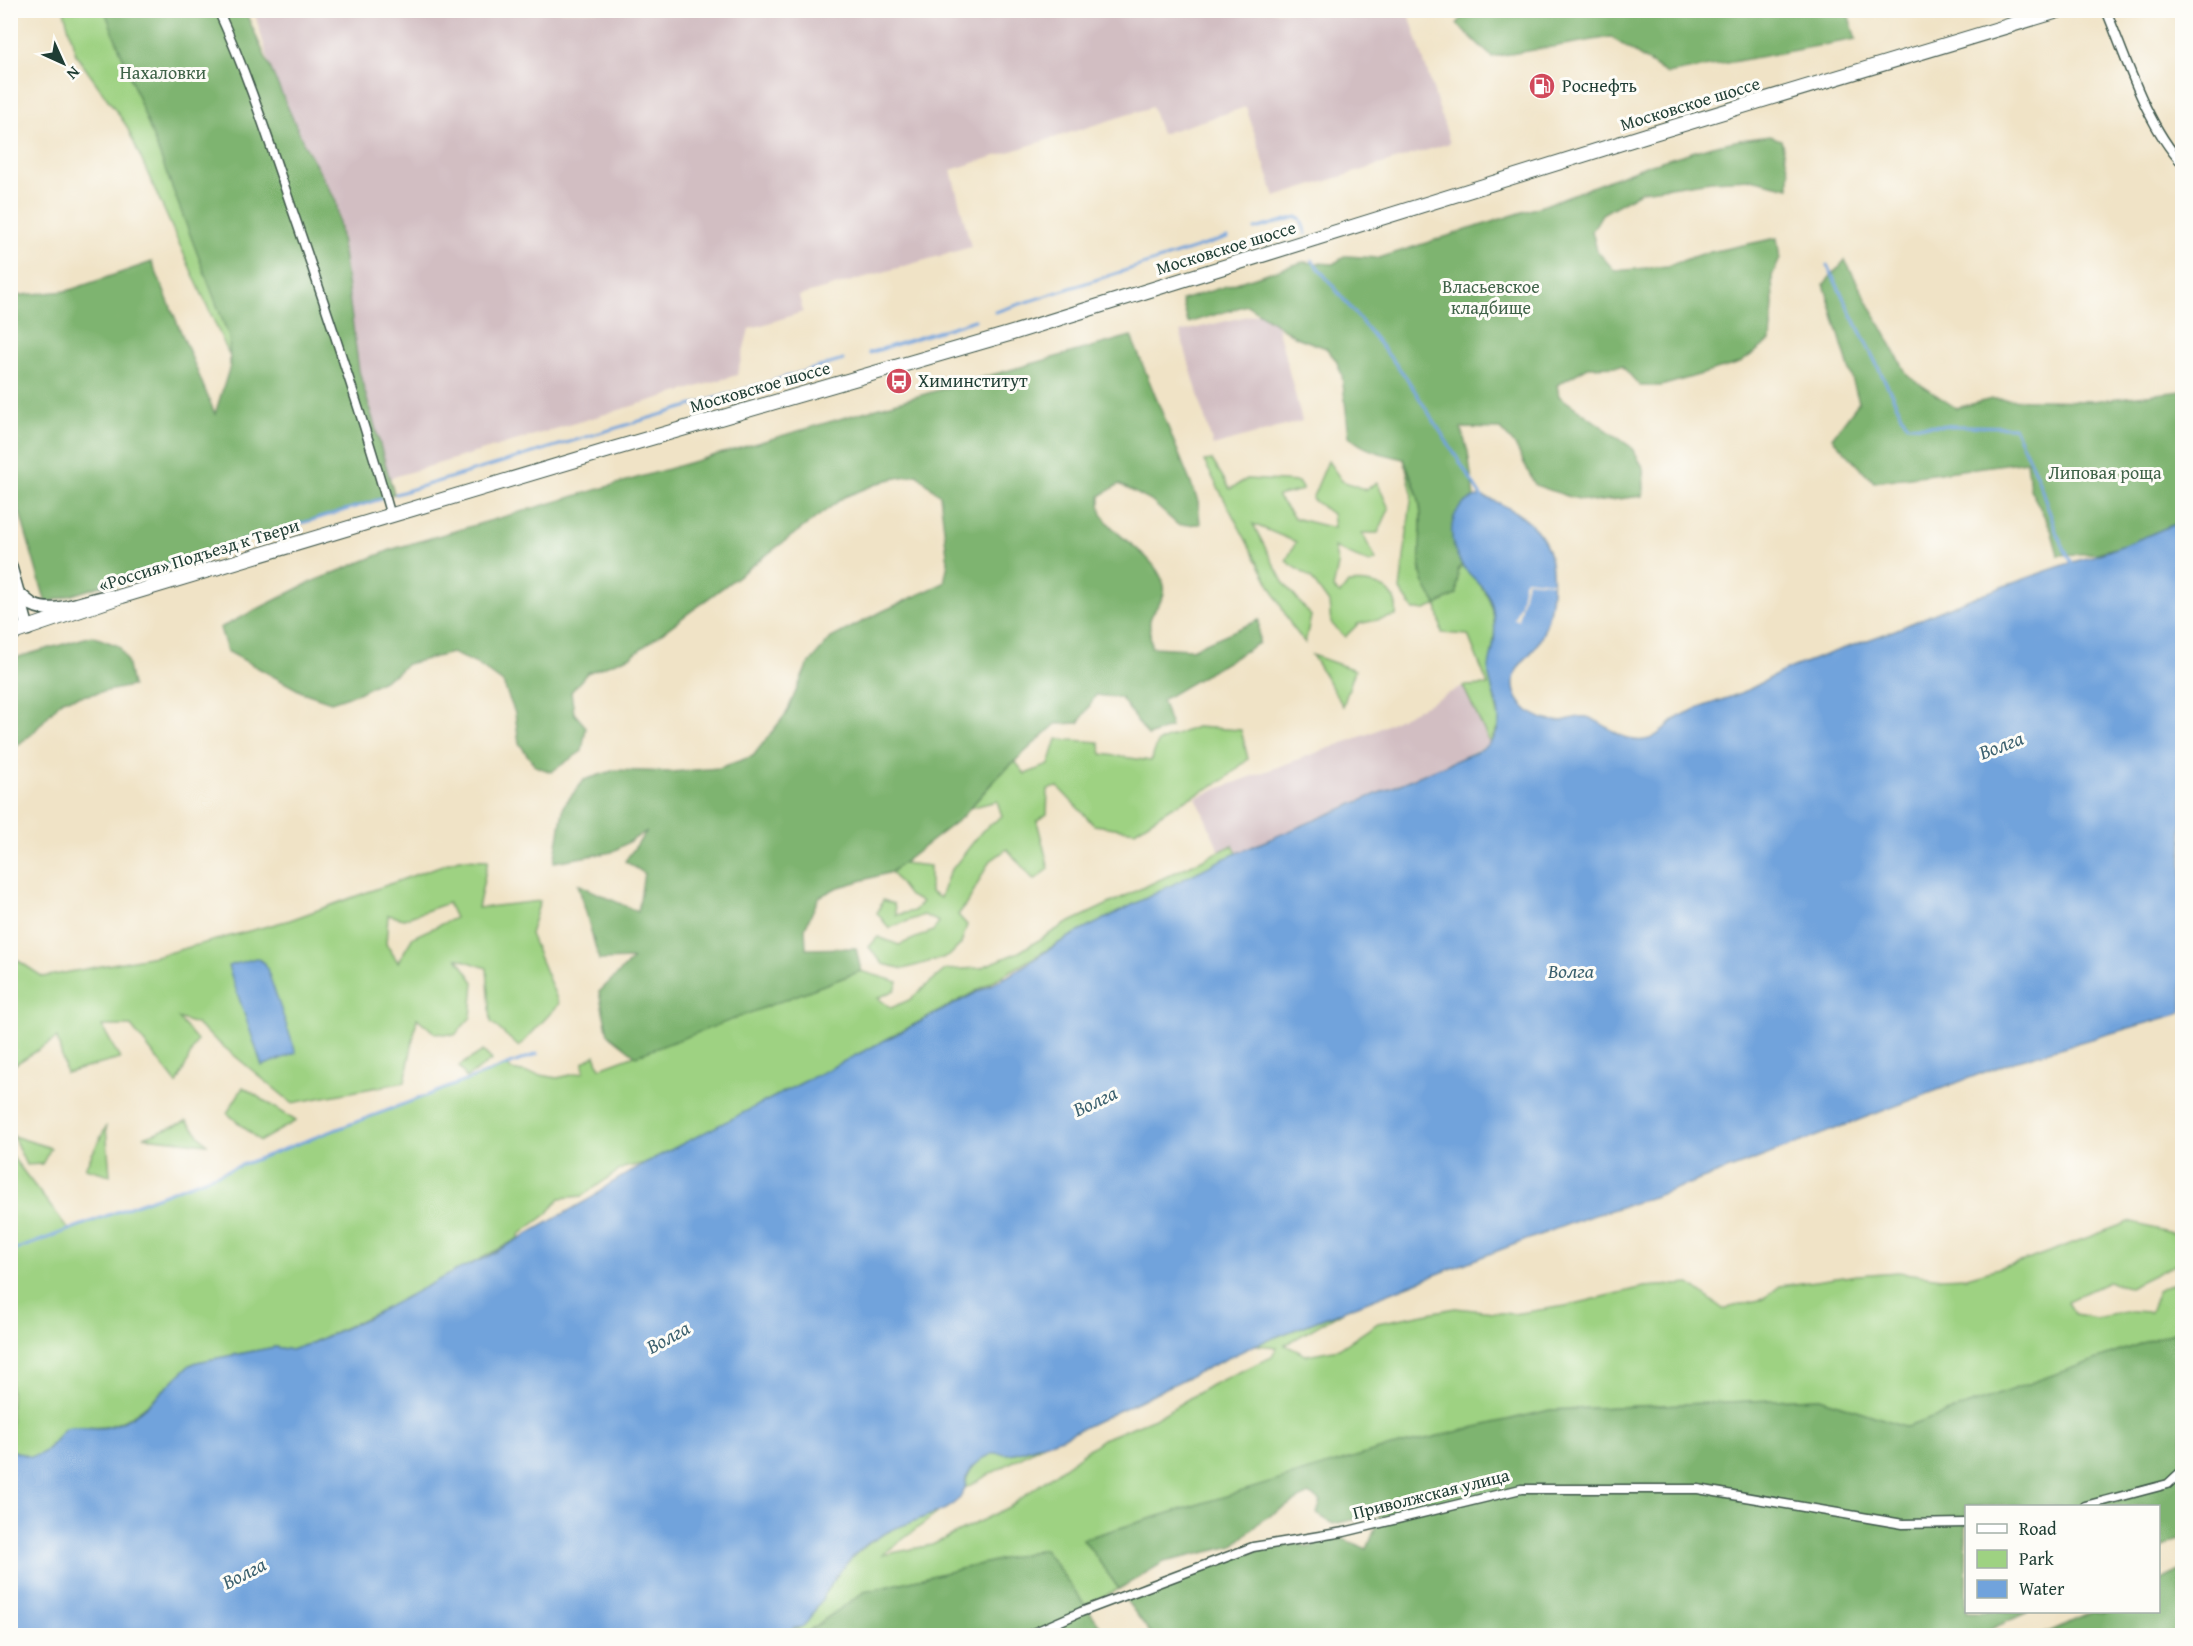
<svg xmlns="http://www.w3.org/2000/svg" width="2193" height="1646" viewBox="0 0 2193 1646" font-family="'Gentium Book Plus',serif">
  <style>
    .industrial { fill: #d2bec2 }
    .green { fill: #9ed282; stroke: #5e885b; stroke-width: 1.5; fill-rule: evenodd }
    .forest { fill: #7eb470; stroke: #4e7852; stroke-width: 1.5 }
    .water { fill: #71a3dc; stroke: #487088; stroke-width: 1.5 }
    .pier { fill: #f0e3c6 }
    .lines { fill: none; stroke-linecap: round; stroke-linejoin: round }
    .stream { stroke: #71a3dc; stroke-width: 3 }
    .street-casing { stroke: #3e564a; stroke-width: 11 }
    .secondary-casing { stroke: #3e564a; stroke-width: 15 }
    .primary-casing { stroke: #3e564a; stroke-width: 16 }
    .street { stroke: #fff; stroke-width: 8 }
    .secondary { stroke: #fff; stroke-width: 12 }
    .primary { stroke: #fff; stroke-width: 14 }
    .labels { text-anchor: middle; stroke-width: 6; stroke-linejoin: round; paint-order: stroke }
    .park-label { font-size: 18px; fill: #3f6248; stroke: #fdfcf7 }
    .poi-label { font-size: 18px; fill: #1f3d34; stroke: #fdfcf7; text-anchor: start }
    .street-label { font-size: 18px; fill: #1f3d34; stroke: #fdfcf7 }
    .water-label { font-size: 20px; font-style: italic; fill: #3c616f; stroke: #fdfcf7 }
  </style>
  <rect width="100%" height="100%" fill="#fdfcf7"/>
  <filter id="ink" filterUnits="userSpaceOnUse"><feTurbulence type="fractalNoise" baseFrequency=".0167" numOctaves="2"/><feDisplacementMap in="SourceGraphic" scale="12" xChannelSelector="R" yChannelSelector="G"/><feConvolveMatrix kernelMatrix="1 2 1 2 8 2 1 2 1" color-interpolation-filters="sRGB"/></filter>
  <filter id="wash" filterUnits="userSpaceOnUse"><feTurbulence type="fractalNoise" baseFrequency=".008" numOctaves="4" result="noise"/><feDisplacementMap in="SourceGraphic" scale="24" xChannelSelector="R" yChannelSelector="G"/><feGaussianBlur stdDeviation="1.35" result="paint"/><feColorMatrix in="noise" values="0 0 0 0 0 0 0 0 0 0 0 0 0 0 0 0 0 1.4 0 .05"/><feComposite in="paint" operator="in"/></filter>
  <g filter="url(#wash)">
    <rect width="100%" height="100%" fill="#f0e3c6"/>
    <path class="industrial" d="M254,11H1408L1450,143L1275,197L1246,107L1161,134L1152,107L951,170L971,247L799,296L803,312L749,329L737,375L390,478Z
      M1273,310L1302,421L1213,446L1180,332Z
      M1463,686L1490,743L1457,760L1223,859L1196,797L1373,732Z"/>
    <path class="green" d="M64,11H206L235,368L126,125L76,55Z
      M1404,459L1419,500L1421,516L1420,573L1458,570L1462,565L1481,586L1488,597L1493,611L1495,631L1489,675L1500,722L1490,743L1463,686L1488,685L1468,635L1442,633L1437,605L1425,610H1414L1400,590L1412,493Z
      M1212,460L1230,489L1247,479L1298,482L1303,490L1277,496L1294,518L1334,528L1332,514L1312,499L1328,461L1342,481L1366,490L1377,482L1389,509L1378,533H1362L1376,560L1369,563L1334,547L1338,565L1333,589L1340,594L1348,583C1371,581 1400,586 1396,616L1358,624L1345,637L1331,623L1329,603L1311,578L1286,561L1296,542L1253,524L1283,582L1311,616L1305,643L1291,625L1204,461Z
      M1312,655L1355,670L1343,706Z
      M1196,727L1241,730L1248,759L1224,780L1170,808L1135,831L1094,825L1058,787L1048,789L1047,814L1037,821L1049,869L1034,880L1007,849L989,862L969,900L958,915L967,925L961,944L949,956L904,969L883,964L869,947L878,937L899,945L933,931L939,922L924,915L889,928L877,913L883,900L894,904L896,915L914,911L922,902L909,896L891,872L902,863L930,866V892L940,898L949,873L982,831L1002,816L997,801L970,808L996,779L1015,761L1025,774L1049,765L1057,739L1099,742L1102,754L1151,761L1158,742Z
      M1233,845L1237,853L1067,938L971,994L870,1048L645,1163L623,1168L582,1196L560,1198L547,1214L519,1235V1238L402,1301L311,1343L291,1350L275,1347L197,1362L190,1365C164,1387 143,1416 109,1426C95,1430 82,1424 68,1430C54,1435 49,1455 32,1457C24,1457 18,1451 11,1450L10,1154L69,1230L508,1065L511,1070L557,1078L584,1072L583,1063L595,1055L600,1068L861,971L898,982L895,990L878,998L891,1008L909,1000L945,970L980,968L1019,952L1064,925Z
      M459,859L488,860L478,908L540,901L530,934L559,1004L519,1047L491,1022L487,968L457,958L474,982L471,1017L455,1035L435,1033L417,1018L405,1082L292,1103L196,1024L178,1018L197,1040L177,1084L131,1026H102L120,1059L66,1073L57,1038L11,1067V956L43,977L160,955L290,920ZM448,903L455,918L413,937L398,962L386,944L388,915L404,919Z
      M483,1051L492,1060L466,1078L459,1066Z
      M243,1087L296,1121L260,1141L227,1113Z
      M187,1121L207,1144L144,1137Z
      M106,1127L110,1175L85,1168Z
      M13,1136L51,1148L42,1164L26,1165Z
      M2129,1222L2175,1234L2182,1233V1261L2129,1287L2108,1282L2067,1301L2075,1314L2096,1318L2130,1311L2150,1312L2158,1291L2182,1278V1329L1907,1427L1820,1398L1550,1410L1083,1539L1119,1589L1085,1605L1044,1549L864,1592L802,1635L788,1636L793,1628L798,1629C815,1615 824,1595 836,1577C860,1541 899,1524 939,1512L882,1555L932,1545L1009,1507L1103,1439L1160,1416L1211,1385L1272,1357L1277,1347L1255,1345L1343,1311L1285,1345L1306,1355L1339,1349L1378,1323L1455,1308L1513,1314L1566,1306L1644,1287L1690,1284L1723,1309L1763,1299L1780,1286L1858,1275L1898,1272L1941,1278L1967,1277L2030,1259Z
      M1043,1445L965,1488C966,1472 978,1457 995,1453C1001,1451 1008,1454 1014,1453C1024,1451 1033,1448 1043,1445Z"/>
    <path class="forest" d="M1468,10L1847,11L1856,39L1667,74L1611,37L1492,57L1457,24Z
      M105,11H245L304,144L336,201L359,371L394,494L46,603L11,482V296L67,291L152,262L215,414L230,366L229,337Z
      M1770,136L1781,140L1789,171V188L1751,179L1711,181L1642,191L1602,214L1592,231L1597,251L1615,271L1668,266L1701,254L1777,238L1780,259L1772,276L1773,305L1770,341L1740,363L1661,386H1640L1622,366L1588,367L1557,385L1559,396L1631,447L1643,467L1644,490L1642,496L1594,502L1570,497L1535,485L1515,445L1500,429L1461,428L1468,452L1474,498L1466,502L1456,551L1462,565L1458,570L1457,594L1437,605C1411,572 1422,553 1421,516C1421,497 1411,477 1404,459C1383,454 1364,451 1349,436L1342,375L1336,360L1326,348L1296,337L1247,305L1188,323L1182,300L1303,262L1333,264L1346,256L1379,258L1545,205L1648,165L1712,146L1740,140Z
      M1845,260L1908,376L1956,408L1992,399L2092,401L2182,391V521L2125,545L2097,553L2058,555L2051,529L2030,489L2027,461L1874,482L1832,438L1859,402L1824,284Z
      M1131,336L1198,501L1200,524L1178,525L1151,501L1119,484L1100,496C1100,502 1100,509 1102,514C1117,541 1152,551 1163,582C1169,598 1154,606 1150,620C1149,628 1151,639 1151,647L1192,649L1259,620V643L1162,700L1171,727L1148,736L1121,698L1096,695L1079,723L1056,724L996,778L961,818L891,872L836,888L819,897L805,928L806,949L856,948L861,971L636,1056L608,1034L599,992L633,959L599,960L578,884L638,912L644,873L625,861L647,831L612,852L554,862L564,805L584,780L615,770L671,772L719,768L753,756L786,714L807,666L831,638L883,611L944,583L948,563L940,495L917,474L887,480L844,497L631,656L587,673L571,692L574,713L586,727L582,751L551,772L535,766L519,743L515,713L503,683L477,664L452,653L407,664L395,674L358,693L331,702L302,692L227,651L220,628L309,583L393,549L949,387Z
      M92,636L119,646L127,661L132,686L62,700L32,734L11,750V659Z
      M2182,1329V1538L2159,1549L2158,1506H1966V1612H2028L1978,1635H1152L1125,1599L1246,1553L1296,1543L1309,1547L1336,1536L1367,1549L1381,1514L1333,1524L1317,1514L1321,1501L1308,1494L1262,1520L1233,1546L1164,1562L1119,1589L1083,1539L1382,1449L1550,1410L1820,1398L1907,1427Z
      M1044,1549L1107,1635L802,1636L864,1592Z
      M2182,1569V1635H2042L2093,1612H2158L2159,1581Z"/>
    <path class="water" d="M1481,496C1503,503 1528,517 1541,536C1560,563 1553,618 1537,645C1529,658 1515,664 1514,681C1512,704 1536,722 1559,721C1569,721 1577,715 1587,717C1607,723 1623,744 1645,740C1659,738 1669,722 1681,716C1700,706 1721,701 1741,693C1756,687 1769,678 1784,671C1819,656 1855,645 1890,632C1920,620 1950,606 1980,595C2011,584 2042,572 2073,562C2090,557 2107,552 2124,545C2143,538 2163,529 2182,521V1013L2014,1061L1746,1163L1656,1196L1582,1219L1489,1254L1255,1345L1062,1438L1019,1452L1010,1454L994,1453L982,1459L972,1468L966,1478L965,1488L960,1498L948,1508L891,1530L868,1543L853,1556L837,1575L808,1621L802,1627L793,1628L788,1635H11L10,1450C17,1451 22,1455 29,1456C46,1458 55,1439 65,1428C79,1425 94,1430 108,1427C142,1419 164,1387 190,1365L197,1362L275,1347L291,1350L312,1343L367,1318L455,1271L485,1258L593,1197L608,1185L645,1163L870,1048L1008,976L1067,938L1223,859L1457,760C1470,754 1488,749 1495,736C1506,714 1491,696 1489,674C1488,664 1492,656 1493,647C1496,632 1495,611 1489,597C1483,584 1470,577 1462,565C1446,538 1446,504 1481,496Z
      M256,958L265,963L296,1053L262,1066L228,966Z"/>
    <path class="pier" d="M1525,579L1552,582V583L1527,581L1518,620L1514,619L1520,604Z"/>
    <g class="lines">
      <path class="stream" d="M1255,229L1297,217L1301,220L1306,234
        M1312,260L1406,377L1483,499
        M1827,265L1907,425L2014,427L2037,476L2057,534L2073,565
        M995,312L1227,238
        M869,353L975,320
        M396,494L843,360
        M103,584L381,499
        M2176,1247L2182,1246
        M10,1252L537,1054"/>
    </g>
  </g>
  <g filter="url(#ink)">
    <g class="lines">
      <defs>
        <path id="street" d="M218,10C247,73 268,138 290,203C326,307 361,411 391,516
          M2106,10C2126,58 2147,126 2182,163
          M2085,1506L2168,1484L2182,1471
          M1026,1636L1081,1612L1253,1547L1344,1532L1521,1489H1698L1903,1524L1966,1523"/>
        <path id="secondary" d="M10,565L28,629
          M18,593C23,597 28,602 33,605C57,617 88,597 112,596
          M10,613L18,593"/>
        <path id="primary" d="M10,634L122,596L606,451L1009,334L1647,135L2061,10"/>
      </defs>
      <use href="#street" class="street-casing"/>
      <use href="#secondary" class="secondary-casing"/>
      <use href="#primary" class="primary-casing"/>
      <use href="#street" class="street"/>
      <use href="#secondary" class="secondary"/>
      <use href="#primary" class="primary"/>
    </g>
  </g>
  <defs>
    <symbol id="fuel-disc" viewBox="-11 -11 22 22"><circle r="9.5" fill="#d1495b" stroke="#fdfcf7"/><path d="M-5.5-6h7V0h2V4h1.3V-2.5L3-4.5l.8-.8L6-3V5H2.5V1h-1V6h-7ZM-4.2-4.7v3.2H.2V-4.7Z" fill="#fff"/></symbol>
    <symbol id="bus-disc" viewBox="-11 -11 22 22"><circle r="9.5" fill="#d1495b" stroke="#fdfcf7"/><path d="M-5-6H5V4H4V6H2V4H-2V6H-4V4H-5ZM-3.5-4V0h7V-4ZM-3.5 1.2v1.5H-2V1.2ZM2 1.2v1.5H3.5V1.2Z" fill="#fff"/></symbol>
  </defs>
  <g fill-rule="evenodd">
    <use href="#fuel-disc" x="1527" y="71" width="30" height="30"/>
    <use href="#bus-disc" x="884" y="366" width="30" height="30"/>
  </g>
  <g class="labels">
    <g class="park-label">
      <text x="163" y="79">Нахаловки</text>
      <text x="1491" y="293">Власьевское<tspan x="1491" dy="21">кладбище</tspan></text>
      <text x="2105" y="479">Липовая роща</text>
    </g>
    <g class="poi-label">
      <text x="1562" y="92">Роснефть</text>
      <text x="918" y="387">Химинститут</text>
    </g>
    <g class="street-label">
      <text transform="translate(1690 104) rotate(-17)" y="6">Московское шоссе</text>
      <text transform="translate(1226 248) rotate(-17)" y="6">Московское шоссе</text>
      <text transform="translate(760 387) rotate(-16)" y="6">Московское шоссе</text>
      <text transform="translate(199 555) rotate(-17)" y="6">«Россия» Подъезд к Твери</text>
      <text transform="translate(1431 1494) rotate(-14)" y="6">Приволжская улица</text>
    </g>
    <g class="water-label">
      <text transform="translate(2001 745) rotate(-21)" y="7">Волга</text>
      <text x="1571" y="978">Волга</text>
      <text transform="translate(1095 1101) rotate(-25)" y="7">Волга</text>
      <text transform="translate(668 1337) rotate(-29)" y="7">Волга</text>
      <text transform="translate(244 1573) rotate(-27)" y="7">Волга</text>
    </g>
  </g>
  <rect width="2193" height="1646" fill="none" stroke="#fdfcf7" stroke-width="36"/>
  <rect x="1965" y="1505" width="195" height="108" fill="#fdfcf7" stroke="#a4b0a9" stroke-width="1.5"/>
  <rect x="1977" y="1524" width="30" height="9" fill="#ffffff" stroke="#a4b0a9" stroke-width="1.5"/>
  <text x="2019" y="1535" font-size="18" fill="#1f3d34">Road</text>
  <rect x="1977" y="1550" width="30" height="18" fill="#9ed282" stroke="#a4b0a9" stroke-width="1.5"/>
  <text x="2019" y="1565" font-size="18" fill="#1f3d34">Park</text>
  <rect x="1977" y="1580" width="30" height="18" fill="#71a3dc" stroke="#a4b0a9" stroke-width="1.5"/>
  <text x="2019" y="1595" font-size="18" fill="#1f3d34">Water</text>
  <g transform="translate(63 63) rotate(135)" stroke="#fdfcf7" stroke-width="4.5" paint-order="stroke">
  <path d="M0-4.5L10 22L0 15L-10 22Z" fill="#1f3d34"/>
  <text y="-9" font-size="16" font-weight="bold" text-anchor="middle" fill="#1f3d34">N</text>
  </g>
</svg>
